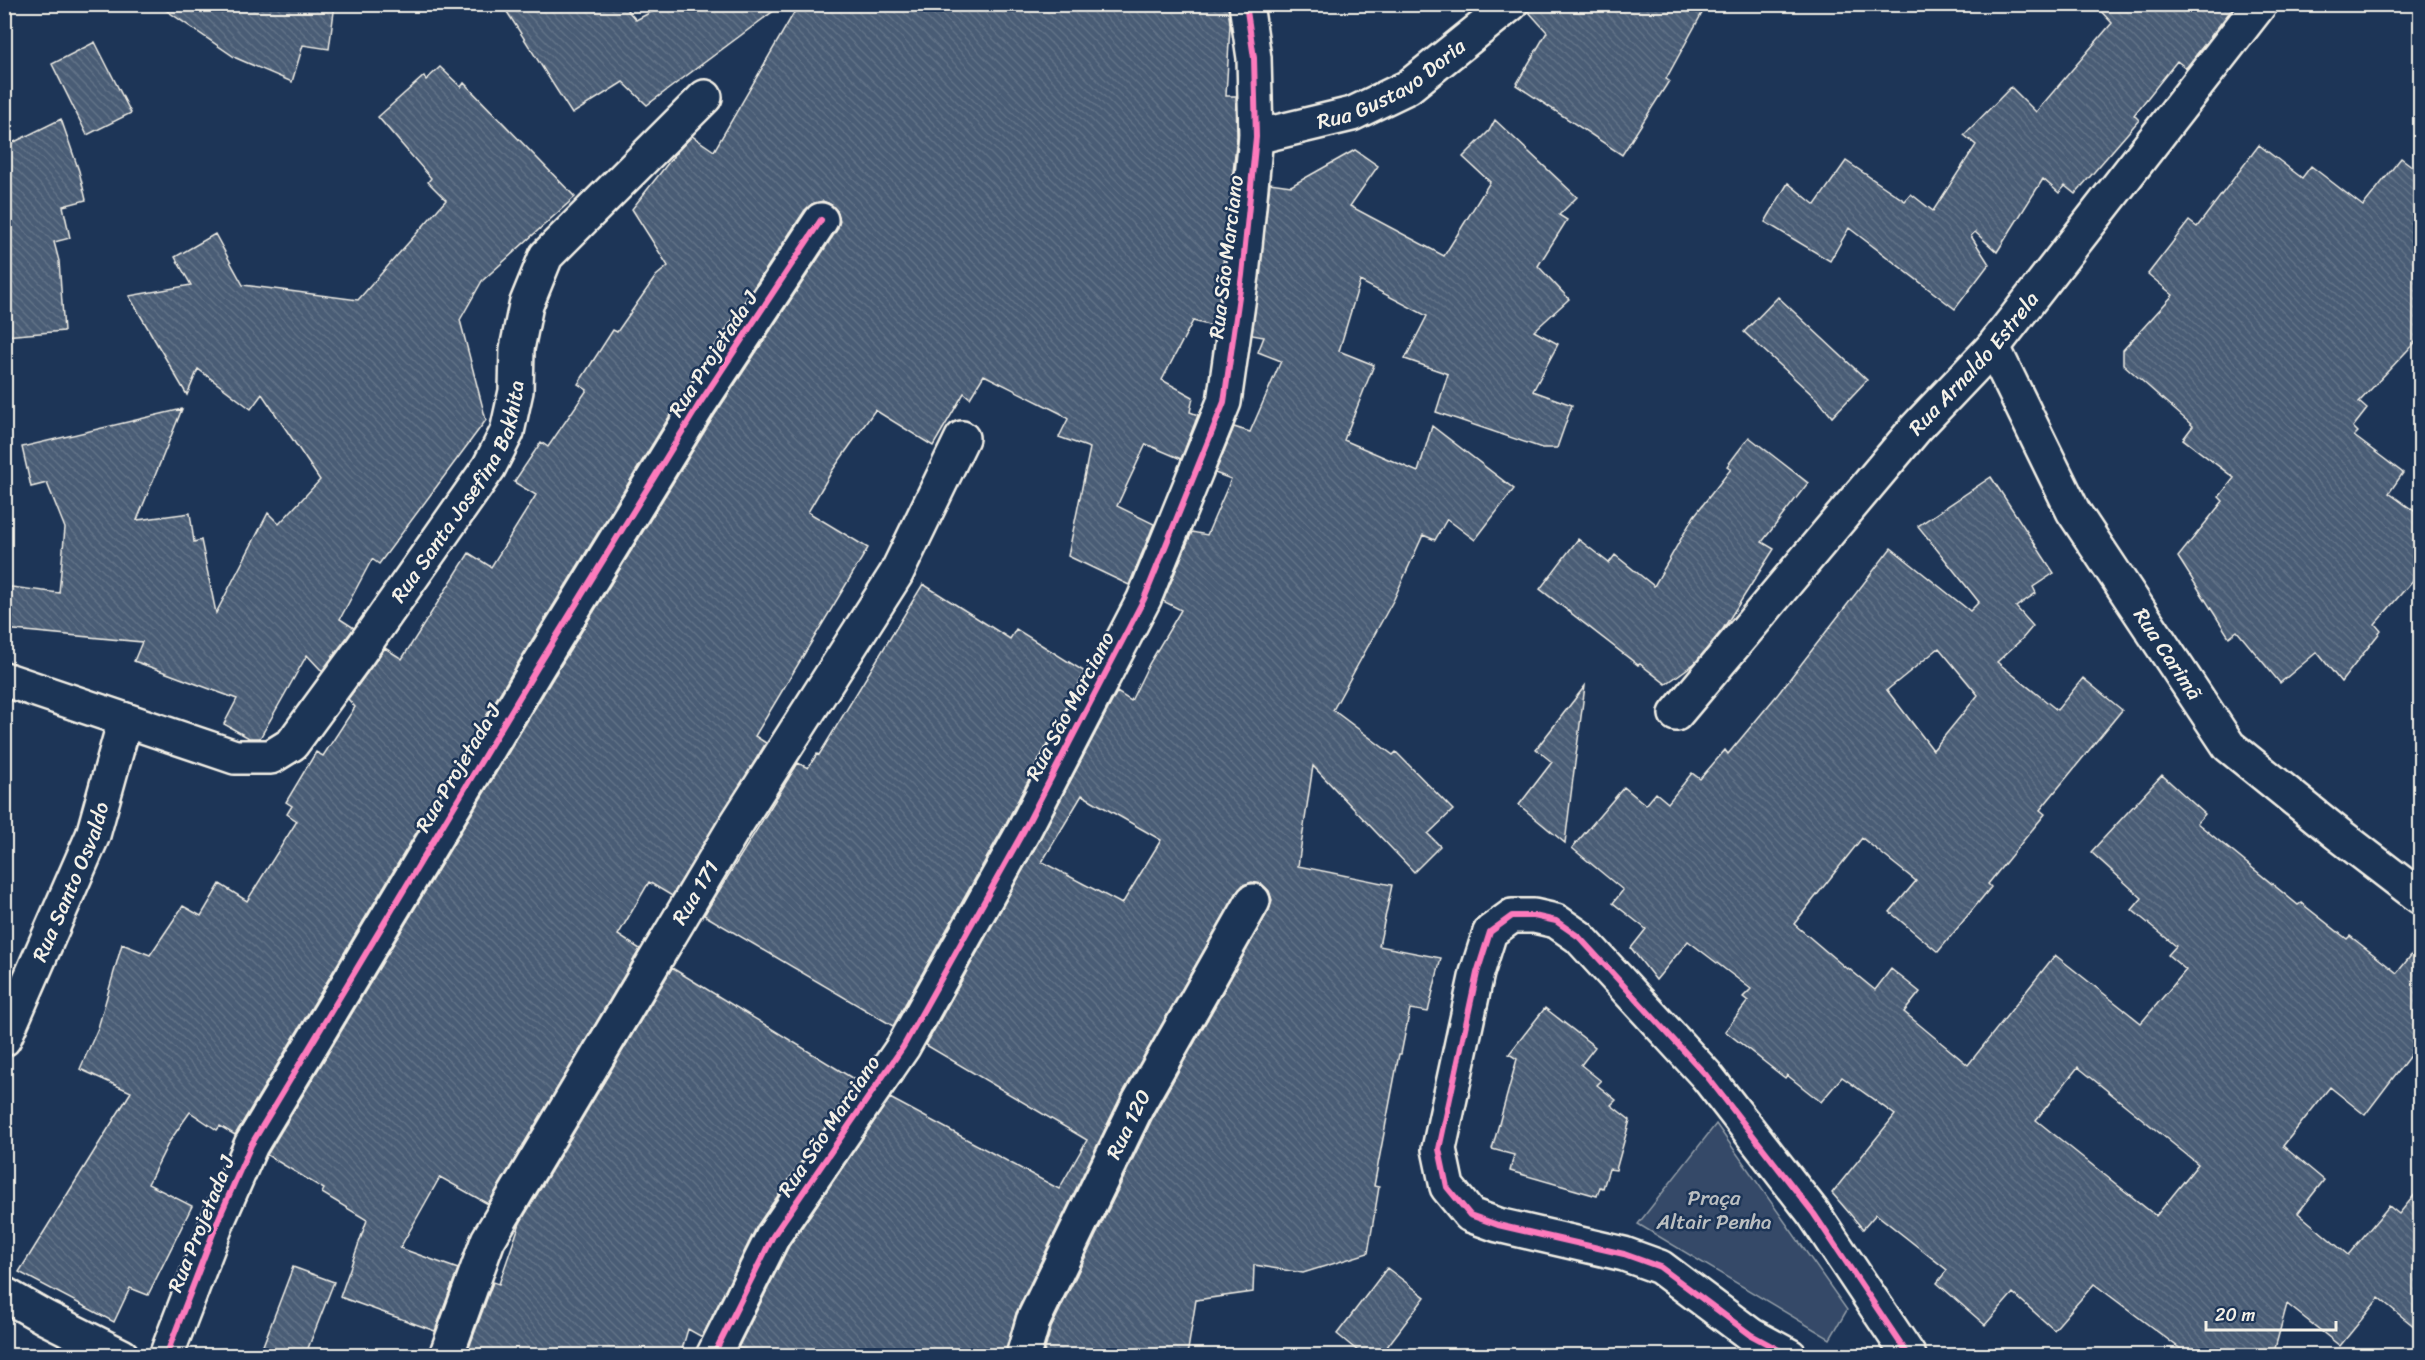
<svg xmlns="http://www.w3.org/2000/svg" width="2425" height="1360" viewBox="0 0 2425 1360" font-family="Sriracha,sans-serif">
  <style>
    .green { fill: #354a67; stroke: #949ea8; stroke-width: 1.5 }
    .building { fill: url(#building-back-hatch); stroke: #f4f1e8; stroke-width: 1.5; fill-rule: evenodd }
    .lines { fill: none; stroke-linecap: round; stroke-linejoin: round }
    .street-casing { stroke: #f4f1e8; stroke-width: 38 }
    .secondary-casing { stroke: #f4f1e8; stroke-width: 38 }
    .street { stroke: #1d3557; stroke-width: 33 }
    .secondary { stroke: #1d3557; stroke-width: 33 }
    .cycleway-casing { stroke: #1d3557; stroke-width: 10 }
    .cycleway { stroke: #fd7abc; stroke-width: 6 }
    .labels { text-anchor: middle; stroke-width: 5; stroke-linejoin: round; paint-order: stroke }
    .street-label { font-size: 21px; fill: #f4f1e8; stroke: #1d3557 }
    .park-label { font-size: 21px; fill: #bbbfc1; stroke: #1d3557 }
  </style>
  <defs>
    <pattern id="building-back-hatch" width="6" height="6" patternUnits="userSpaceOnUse" patternTransform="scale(1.5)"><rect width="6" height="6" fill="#485b74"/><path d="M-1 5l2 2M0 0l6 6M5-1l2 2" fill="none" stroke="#637388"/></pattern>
  </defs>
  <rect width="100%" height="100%" fill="#1d3557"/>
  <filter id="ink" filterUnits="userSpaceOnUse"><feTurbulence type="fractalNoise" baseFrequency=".0167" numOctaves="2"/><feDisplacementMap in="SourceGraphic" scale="12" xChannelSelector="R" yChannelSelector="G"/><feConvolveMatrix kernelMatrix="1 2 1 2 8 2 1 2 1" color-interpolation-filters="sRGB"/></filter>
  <g filter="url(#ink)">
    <path class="green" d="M1716,1124L1847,1310L1830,1339L1638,1224Z"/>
    <path class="building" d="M157,4H335L329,49L303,45L292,82L236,58Z
      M502,4H622L636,20L666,4H783L647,105L623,82L572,114Z
      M799,4H1228L1230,25L1226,96H1236L1237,136L1216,327L1193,321L1162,380L1193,397L1190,412L1198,415L1181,459L1146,444L1117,506L1154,524L1129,585L1068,556L1090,448L1059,437L1068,419L1060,413L984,375L970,398L964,393L933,446L875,410L832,471L808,512L868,548L755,736L766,743L672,896L649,882L618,935L640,949L488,1204L440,1177L400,1248L458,1269L435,1331L340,1297L367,1220L322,1193L324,1189L267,1155L553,678L714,416L837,230L840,221L838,212L832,205L823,201L812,204L805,210L682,396L521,658L235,1135L220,1126L217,1130L190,1112L169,1142L148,1184L192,1206L148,1295L130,1288L114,1322L19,1272L131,1092L80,1069L98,1028L122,944L150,955L183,906L201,916L220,884L247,901L297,821L287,814L292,806L286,802L316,752L323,756L355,707L348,699L385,648L402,659L469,553L491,567L536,495L514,482L541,442L548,447L587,390L578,384L613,330L617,332L656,276L668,266L632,209L676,153L692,136L714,151Z
      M1529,4H1707L1666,79L1669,81L1622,155L1516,85L1547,32L1528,11Z
      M2094,4H2236L2186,68L2177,61L2134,115L2139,120L2075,194L2065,186L2059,193L2043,179L1997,252L1975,232L1971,236L1989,264L1955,309L1849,228L1830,261L1765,222L1788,183L1815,205L1846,161L1905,201L1911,194L1933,211L1976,145L1964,135L2011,87L2036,112L2112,23Z
      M95,42L131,113L87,135L52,64Z
      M440,67L461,87L464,83L575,197L482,281L460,320L486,420L379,564L372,559L340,619L354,628L322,671L307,655L260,738H249L224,724L237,699L134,661L142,642L4,629V586L59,593L65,528L47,483L31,487L22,447L182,409L137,520L190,513L194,542L201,540L216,613L268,513L279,524L320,480L262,394L251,409L198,369L187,395L129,296L191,285L175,257L215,234L243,285L358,300L446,200L428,182L431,178L378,117L424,76L426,80Z
      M61,119L79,171L86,200L63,206L70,238L54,242L59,261L64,331L4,336V147Z
      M1495,120L1577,197L1559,215L1567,220L1538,266L1569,299L1534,331L1558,344L1533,391L1572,405L1557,448H1542L1436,412L1448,374L1405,359L1427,316L1360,281L1339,351L1374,365L1344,440L1418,472L1432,426L1514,489L1475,540L1447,519L1435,540L1423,535L1394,599L1333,710L1393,755L1396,752L1453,810L1428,834L1440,846L1414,872L1313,766L1298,866L1392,885L1379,946L1441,958L1428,1012L1410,1009L1401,1054H1399L1374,1186L1379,1187L1368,1253L1303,1273L1254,1265L1253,1292L1196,1300L1187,1356H1043L1051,1328L1155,1113L1269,910L1272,900L1269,891L1262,884L1252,882L1243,885L1237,892L1121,1096L1016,1313L1005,1356H784L738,1348L789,1246L890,1098L1059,1189L1087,1140L926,1045L1039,841L1117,692L1131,701L1149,664L1181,610L1163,601L1192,532L1207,535L1231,479L1215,473L1234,427L1250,432L1281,361L1258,352L1264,337L1252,335L1270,183L1291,186L1355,150L1378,166L1350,206L1444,256L1490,182L1463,157L1489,131ZM1082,795L1161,840L1122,904L1042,862Z
      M2259,145L2302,178L2311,166L2363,206L2401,158L2421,173V336L2359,402L2367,409L2353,427L2358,432L2354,436L2403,473L2389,493L2421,516V571L2375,624L2381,631L2341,682L2317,652L2280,683L2237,631L2229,637L2178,557L2223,501L2219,497L2234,478L2183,439L2193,426L2123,364V350L2173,295L2148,274L2189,221L2197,227Z
      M1778,297L1867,380L1832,417L1819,401L1744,332Z
      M1749,437L1808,483L1762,542L1774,549L1723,629L1695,663L1666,684L1640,664L1638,665L1540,589L1578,539L1609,563L1615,555L1654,586L1694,516L1731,469L1727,466Z
      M1991,477L2054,573L2033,587L2036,593L2016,607L2033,626L2022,639L1997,662L2057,710L2083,678L2122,710L2040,810L2045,814L1988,884L1991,887L1938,952L1890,912L1916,881L1862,838L1794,924L1847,969L1848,968L1875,990L1891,969L1920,992L1904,1012L1968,1065L2055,955L2141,1023L2186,970L2168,955L2176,946L2132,910L2142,898L2091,852L2162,775L2205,814L2197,823L2298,905L2301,903L2347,939L2350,936L2397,973L2421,943V1041L2365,1115L2330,1087L2283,1146L2324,1180L2298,1213L2348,1255L2389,1206L2399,1214L2421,1187V1332L2379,1298L2340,1346L2287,1304L2273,1356H2190L2094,1284L2054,1330L2013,1293L1985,1325L1937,1283L1947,1270L1876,1214L1863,1229L1832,1193L1895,1115L1842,1077L1821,1102L1787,1075L1785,1078L1725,1031L1748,1001L1743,997L1751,989L1688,941L1656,980L1631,948L1646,929L1613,903L1623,890L1572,848L1624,787L1646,805L1656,793L1668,803L1692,773L1700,779L1725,750L1728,754L1778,694L1891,548L1970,611L1979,602L1918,526ZM1939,648L1978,695L1933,750L1887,690ZM2078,1067L2198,1164L2156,1216L2036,1120Z
      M923,584L1010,639L1016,629L1085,672L1006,823L893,1026L704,915L798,763L808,768L817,754L819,755Z
      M1585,686L1573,778L1565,843L1519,805L1552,762L1536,749Z
      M672,968L857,1081L757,1226L702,1337L688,1329L680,1356H466L493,1282L499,1284L520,1223Z
      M1545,1008L1595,1047L1581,1065L1601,1081L1597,1085L1616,1100L1611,1105L1630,1120L1616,1170L1609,1169L1603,1188L1600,1187L1597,1196L1510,1171L1514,1155L1492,1149L1517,1059L1509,1054Z
      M293,1267L334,1282L305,1356H259Z
      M1387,1268L1425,1297L1380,1356H1364L1337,1334Z"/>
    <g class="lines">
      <defs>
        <g id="street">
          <path id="s1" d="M1256,137L1352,114L1408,87L1511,4"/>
          <path id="s2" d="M1993,347L2073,511L2229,746L2338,834L2420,897"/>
          <path id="s3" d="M4,679L235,757H271L292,744L358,654L489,467L507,432L516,391L517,349L526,305L546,256L705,97"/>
          <path id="s4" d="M1676,714L1916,428L1993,347L2260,4"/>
          <path id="s5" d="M4,1039L93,835L125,720"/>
          <path d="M166,1356L219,1218L251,1145L537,668L698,406L821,220"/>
          <path id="s6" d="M446,1356L488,1240L732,831L896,574L962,438"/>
          <path d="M713,1356L773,1236L903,1047L1023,832L1144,599L1224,402L1242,275L1256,137L1254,58L1246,4"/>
          <path id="s7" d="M1023,1356L1033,1321L1138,1104L1253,901"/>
          <path d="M1790,1356L1751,1335L1660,1267L1624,1254L1498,1225L1470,1215L1447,1187L1439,1149L1477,973L1490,932L1512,916H1534L1556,921L1579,937L1706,1075L1814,1214L1909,1356"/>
        </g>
        <path id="secondary" d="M4,1294L46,1318L122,1356"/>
      </defs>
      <use href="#street" class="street-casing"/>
      <use href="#secondary" class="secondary-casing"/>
      <use href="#street" class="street"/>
      <use href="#secondary" class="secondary"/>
      <defs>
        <path id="cycleway" d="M166,1356L219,1218L251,1145L537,668L698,406L821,220
          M713,1356L773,1236L903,1047L1023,832L1144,599L1224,402L1242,275L1256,137L1254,58L1246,4
          M1790,1356L1751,1335L1660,1267L1624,1254L1498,1225L1470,1215L1447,1187L1439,1149L1477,973L1490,932L1512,916H1534L1556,921L1579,937L1706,1075L1814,1214L1909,1356"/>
      </defs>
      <use href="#cycleway" class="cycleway-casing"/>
      <use href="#cycleway" class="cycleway"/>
    </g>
  </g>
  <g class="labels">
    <g class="street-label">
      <text dy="7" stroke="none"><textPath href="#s1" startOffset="147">Rua Gustavo Doria</textPath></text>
      <text transform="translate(1226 257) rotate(-83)" y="7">Rua São Marciano</text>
      <text transform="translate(713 354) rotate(-57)" y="7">Rua Projetada J</text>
      <text dy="7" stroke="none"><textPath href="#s4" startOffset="460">Rua Arnaldo Estrela</textPath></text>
      <text dy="7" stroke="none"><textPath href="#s3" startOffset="609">Rua Santa Josefina Bakhita</textPath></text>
      <text dy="7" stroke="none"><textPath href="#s2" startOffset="354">Rua Carimã</textPath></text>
      <text transform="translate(1070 706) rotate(-62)" y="7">Rua São Marciano</text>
      <text transform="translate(458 768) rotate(-59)" y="7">Rua Projetada J</text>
      <text dy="7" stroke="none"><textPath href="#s5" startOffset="171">Rua Santo Osvaldo</textPath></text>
      <text dy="7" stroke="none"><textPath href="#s6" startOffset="528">Rua 171</textPath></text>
      <text dy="7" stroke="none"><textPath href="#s7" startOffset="255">Rua 120</textPath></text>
      <text transform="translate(829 1126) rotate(-56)" y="7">Rua São Marciano</text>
      <text transform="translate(201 1224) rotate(-68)" y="7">Rua Projetada J</text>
    </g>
    <g class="park-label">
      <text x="1714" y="1205">Praça<tspan x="1714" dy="24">Altair Penha</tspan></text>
    </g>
  </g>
  <rect width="2425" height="1360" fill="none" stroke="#1d3557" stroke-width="24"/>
  <rect x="12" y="12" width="2401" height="1336" fill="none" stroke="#f4f1e8" stroke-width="2" filter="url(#ink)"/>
  <path d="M2206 1321v9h130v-9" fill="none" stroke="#f4f1e8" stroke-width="3"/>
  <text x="2215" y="1321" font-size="18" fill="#f4f1e8" stroke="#1d3557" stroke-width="4.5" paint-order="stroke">20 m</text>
</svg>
